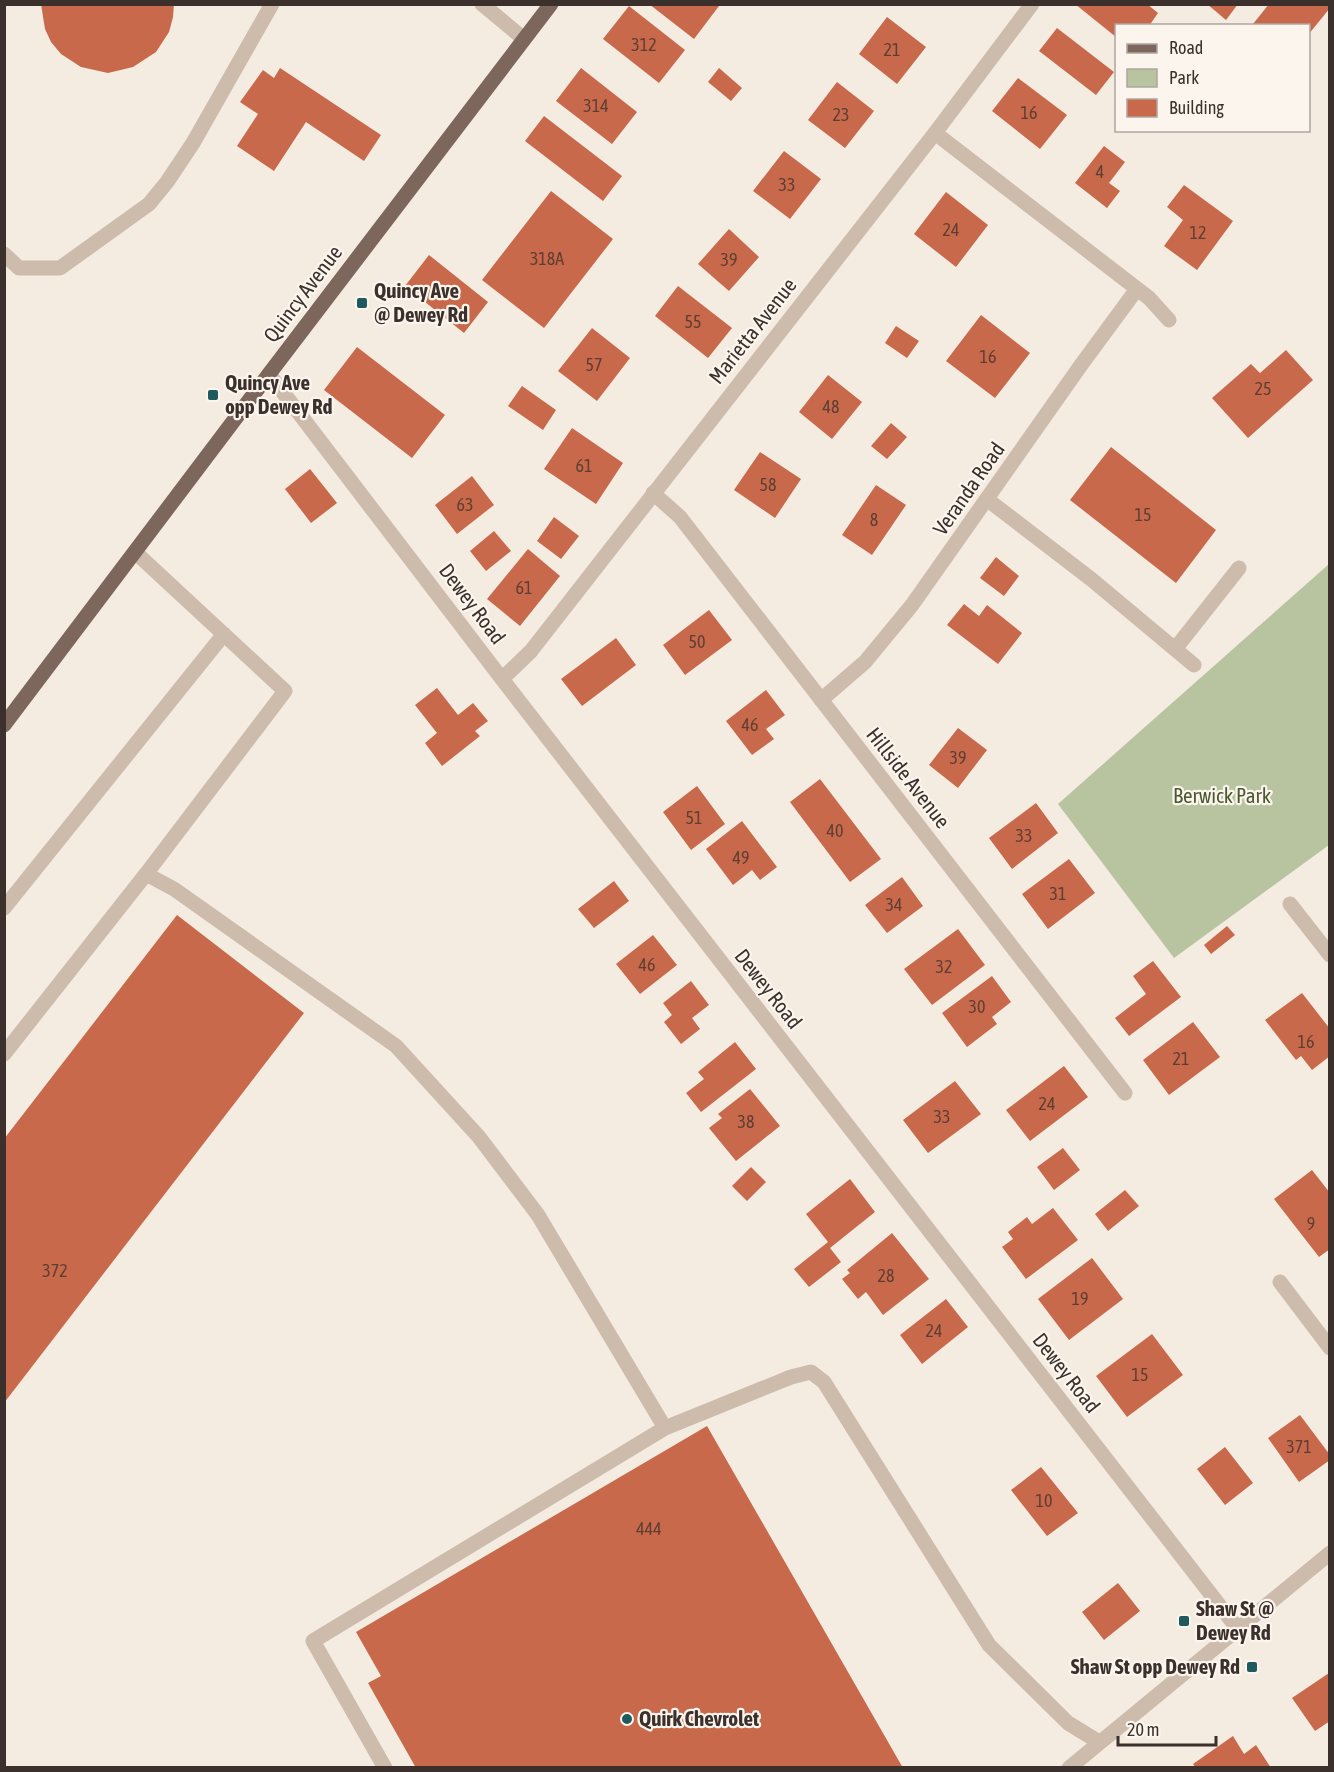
<svg xmlns="http://www.w3.org/2000/svg" width="1334" height="1772" viewBox="0 0 1334 1772" font-family="'Asap Condensed',sans-serif">
  <style>
    .green { fill: #b8c4a0 }
    .building { fill: #c8694b }
    .lines { fill: none; stroke-linecap: round; stroke-linejoin: round }
    .minor { stroke: #cdbbac; stroke-width: 15 }
    .major { stroke: #7d675c; stroke-width: 15 }
    .poi-dot { fill: #1f5a5e; stroke: #fbf5ee; stroke-width: 2 }
    .labels { text-anchor: middle; stroke-width: 4.5; stroke-linejoin: round; paint-order: stroke }
    .number-label { font-size: 18px; fill: #5e3e33 }
    .poi-label { font-size: 21px; font-weight: bold; fill: #3b302b; stroke: #fbf5ee; text-anchor: start }
    .street-label { font-size: 21px; fill: #3b302b; stroke: #fbf5ee }
    .park-label { font-size: 21px; fill: #4a5a2e; stroke: #fbf5ee }
  </style>
  <rect width="100%" height="100%" fill="#f4ebe1"/>
  <path class="green" d="M1329,564V845L1174,958L1058,804Z"/>
  <path class="building" d="M41,4H174L173,17L169,32L156,52L133,67L108,73L81,67L61,54L51,42L45,29Z
    M649,4H717L719,6L694,39Z
    M1075,4H1147L1158,13L1149,26H1116V37Z
    M1207,4H1238L1226,20Z
    M1269,4H1328L1330,8L1308,35V26H1255L1253,24Z
    M629,6L685,50L659,83L603,39Z
    M887,17L926,47L897,84L859,54Z
    M1057,28L1114,72L1096,95L1039,51Z
    M280,68L381,135L364,161L306,122L274,171L237,146L258,114L240,102L263,70L274,78Z
    M581,68L637,112L612,144L556,101Z
    M719,68L742,88L731,101L708,82Z
    M1018,78L1067,115L1040,149L992,111Z
    M837,82L874,111L845,148L808,120Z
    M544,116L622,176L603,201L525,141Z
    M1104,146L1125,162L1109,183L1120,191L1107,208L1075,183Z
    M784,151L821,179L790,219L753,191Z
    M1184,185L1233,221L1197,270L1164,246L1183,220L1167,207Z
    M551,191L613,239L544,328L482,280Z
    M946,192L988,225L956,267L914,234Z
    M729,229L759,257L729,291L698,264Z
    M429,255L488,302L464,333L405,286Z
    M678,286L732,328L708,358L655,316Z
    M981,315L1030,353L995,398L946,361Z
    M896,326L919,341L907,358L885,343Z
    M592,328L630,358L597,401L558,371Z
    M357,347L445,415L412,458L324,390Z
    M1286,350L1313,380L1248,438L1212,398L1251,364L1260,373Z
    M828,375L862,402L832,439L799,412Z
    M522,386L556,410L543,430L508,406Z
    M891,423L907,437L887,459L871,446Z
    M572,428L623,463L596,504L544,469Z
    M1111,447L1216,530L1176,583L1070,500Z
    M760,452L801,479L775,518L734,490Z
    M310,469L337,503L311,523L285,489Z
    M472,476L494,505L457,534L435,505Z
    M876,485L906,505L872,555L842,535Z
    M554,517L579,536L561,559L537,541Z
    M494,531L511,551L486,571L470,551Z
    M528,549L560,576L520,626L487,599Z
    M996,557L1019,576L1004,596L980,578Z
    M964,604L979,616L987,605L1022,633L998,664L947,625Z
    M709,610L732,640L685,675L663,645Z
    M616,638L636,665L582,706L561,679Z
    M437,688L458,715L473,703L488,721L475,731L480,736L442,766L425,743L437,733L415,705Z
    M766,690L785,715L766,729L774,739L752,755L726,721Z
    M958,728L987,750L958,788L929,765Z
    M820,779L881,859L850,882L790,802Z
    M697,786L725,824L691,850L663,812Z
    M1036,803L1058,833L1012,869L989,838Z
    M742,821L777,867L760,880L752,870L733,885L706,849Z
    M1069,859L1095,893L1048,929L1022,894Z
    M902,877L923,906L887,933L865,905Z
    M614,881L629,901L594,928L578,909Z
    M177,915L304,1013L4,1403V1139Z
    M1227,926L1235,935L1211,954L1204,945Z
    M958,929L985,965L932,1005L904,969Z
    M653,935L677,965L640,994L616,964Z
    M1153,961L1181,997L1129,1036L1115,1018L1146,994L1133,976Z
    M992,976L1011,1002L992,1017L997,1024L967,1047L942,1013Z
    M691,981L709,1005L692,1018L700,1029L681,1044L664,1022L672,1015L663,1003Z
    M1302,993L1330,1029V1056L1312,1070L1301,1056L1296,1060L1265,1020Z
    M1193,1022L1220,1057L1169,1095L1143,1060Z
    M735,1042L756,1069L701,1112L686,1093L704,1079L698,1072Z
    M1064,1066L1088,1097L1030,1141L1006,1110Z
    M955,1081L981,1114L928,1153L903,1120Z
    M750,1089L780,1126L736,1161L709,1128L722,1118L718,1114Z
    M1063,1148L1080,1170L1054,1190L1037,1167Z
    M751,1167L766,1182L747,1201L732,1186Z
    M1312,1170L1330,1193V1249L1319,1257L1274,1199Z
    M850,1179L875,1212L830,1248L841,1262L809,1287L794,1269L828,1242L806,1214Z
    M1125,1190L1139,1206L1108,1231L1095,1214Z
    M1053,1208L1078,1240L1026,1279L1002,1247L1013,1239L1008,1232L1027,1217L1032,1224Z
    M892,1233L929,1279L883,1315L866,1292L858,1299L842,1279L850,1273L847,1270Z
    M1092,1258L1123,1299L1069,1340L1038,1299Z
    M946,1299L968,1327L922,1364L900,1335Z
    M1152,1334L1183,1375L1127,1417L1096,1376Z
    M1300,1415L1330,1455V1460L1299,1482L1268,1438Z
    M707,1426L903,1768H416L368,1683L381,1676L356,1632Z
    M1225,1447L1253,1483L1225,1505L1197,1469Z
    M1041,1467L1078,1513L1047,1536L1011,1490Z
    M1118,1583L1140,1611L1104,1640L1082,1612Z
    M1329,1673L1330,1721L1315,1731L1292,1698Z
    M1233,1736L1244,1754L1256,1745L1271,1768H1196L1193,1764Z"/>
  <g class="lines">
    <path class="minor" d="M482,4L524,39
      M935,133L1149,298L1169,320
      M4,254L19,268H60L149,204L167,182L193,143L272,4
      M269,374L502,679L1237,1628
      M653,493L680,517L1125,1093
      M988,500L1091,579L1194,665
      M135,552L285,691L146,874L174,889L396,1046L479,1137L538,1215L665,1428L313,1641L385,1768
      M1175,649L1239,568
      M502,679L531,651L935,133L1032,4
      M821,700L865,662L912,605L1081,365L1137,289
      M1290,904L1330,955
      M4,908L224,634
      M4,1054L146,874
      M1280,1282L1330,1348
      M665,1428L791,1377L811,1372L824,1382L989,1645L1068,1723L1099,1742
      M1069,1768L1330,1553"/>
    <path class="major" d="M4,725L269,374L551,4"/>
  </g>
  <g class="poi-dot">
    <rect x="356" y="297" width="12" height="12" rx="3"/>
    <rect x="207" y="389" width="12" height="12" rx="3"/>
    <rect x="1178" y="1615" width="12" height="12" rx="3"/>
    <rect x="1246" y="1661" width="12" height="12" rx="3"/>
    <circle cx="627" cy="1719" r="6"/>
  </g>
  <g class="labels">
    <g class="number-label">
      <text x="644" y="51">312</text>
      <text x="892" y="56">21</text>
      <text x="596" y="112">314</text>
      <text x="1029" y="119">16</text>
      <text x="841" y="121">23</text>
      <text x="1100" y="178">4</text>
      <text x="787" y="191">33</text>
      <text x="951" y="236">24</text>
      <text x="1198" y="239">12</text>
      <text x="547" y="265">318A</text>
      <text x="729" y="266">39</text>
      <text x="693" y="328">55</text>
      <text x="988" y="363">16</text>
      <text x="594" y="371">57</text>
      <text x="1263" y="395">25</text>
      <text x="831" y="413">48</text>
      <text x="584" y="472">61</text>
      <text x="768" y="491">58</text>
      <text x="465" y="511">63</text>
      <text x="1143" y="521">15</text>
      <text x="874" y="526">8</text>
      <text x="524" y="594">61</text>
      <text x="697" y="648">50</text>
      <text x="750" y="731">46</text>
      <text x="958" y="764">39</text>
      <text x="694" y="824">51</text>
      <text x="835" y="837">40</text>
      <text x="1024" y="842">33</text>
      <text x="741" y="864">49</text>
      <text x="1058" y="900">31</text>
      <text x="894" y="911">34</text>
      <text x="647" y="971">46</text>
      <text x="944" y="973">32</text>
      <text x="977" y="1013">30</text>
      <text x="1306" y="1048">16</text>
      <text x="1181" y="1065">21</text>
      <text x="1047" y="1110">24</text>
      <text x="942" y="1123">33</text>
      <text x="746" y="1128">38</text>
      <text x="1311" y="1230">9</text>
      <text x="55" y="1277">372</text>
      <text x="886" y="1282">28</text>
      <text x="1080" y="1305">19</text>
      <text x="934" y="1337">24</text>
      <text x="1140" y="1381">15</text>
      <text x="1299" y="1453">371</text>
      <text x="1044" y="1507">10</text>
      <text x="649" y="1535">444</text>
    </g>
    <g class="poi-label">
      <text x="374" y="298">Quincy Ave<tspan x="374" dy="24">@ Dewey Rd</tspan></text>
      <text x="225" y="390">Quincy Ave<tspan x="225" dy="24">opp Dewey Rd</tspan></text>
      <text x="1196" y="1616">Shaw St @<tspan x="1196" dy="24">Dewey Rd</tspan></text>
      <text x="1240" y="1674" text-anchor="end">Shaw St opp Dewey Rd</text>
      <text x="639" y="1726">Quirk Chevrolet</text>
    </g>
    <g class="street-label">
      <text transform="translate(303 294) rotate(-53)" y="7">Quincy Avenue</text>
      <text transform="translate(753 331) rotate(-52)" y="7">Marietta Avenue</text>
      <text transform="translate(969 489) rotate(-55)" y="7">Veranda Road</text>
      <text transform="translate(472 604) rotate(53)" y="7">Dewey Road</text>
      <text transform="translate(908 778) rotate(52)" y="7">Hillside Avenue</text>
      <text transform="translate(768 989) rotate(52)" y="7">Dewey Road</text>
      <text transform="translate(1066 1373) rotate(52)" y="7">Dewey Road</text>
    </g>
    <g class="park-label">
      <text x="1222" y="803">Berwick Park</text>
    </g>
  </g>
  <rect width="1334" height="1772" fill="none" stroke="#3b302b" stroke-width="12"/>
  <rect x="1115" y="24" width="195" height="108" fill="#fbf5ee" stroke="#aea6a0" stroke-width="1.5"/>
  <rect x="1127" y="44" width="30" height="9" fill="#7d675c" stroke="#aea6a0" stroke-width="1.5"/>
  <text x="1169" y="54" font-size="18" fill="#3b302b">Road</text>
  <rect x="1127" y="69" width="30" height="18" fill="#b8c4a0" stroke="#aea6a0" stroke-width="1.5"/>
  <text x="1169" y="84" font-size="18" fill="#3b302b">Park</text>
  <rect x="1127" y="99" width="30" height="18" fill="#c8694b" stroke="#aea6a0" stroke-width="1.5"/>
  <text x="1169" y="114" font-size="18" fill="#3b302b">Building</text>
  <path d="M1118 1736v9h98v-9" fill="none" stroke="#3b302b" stroke-width="3"/>
  <text x="1127" y="1736" font-size="18" fill="#3b302b" stroke="#fbf5ee" stroke-width="4.5" paint-order="stroke">20 m</text>
</svg>
